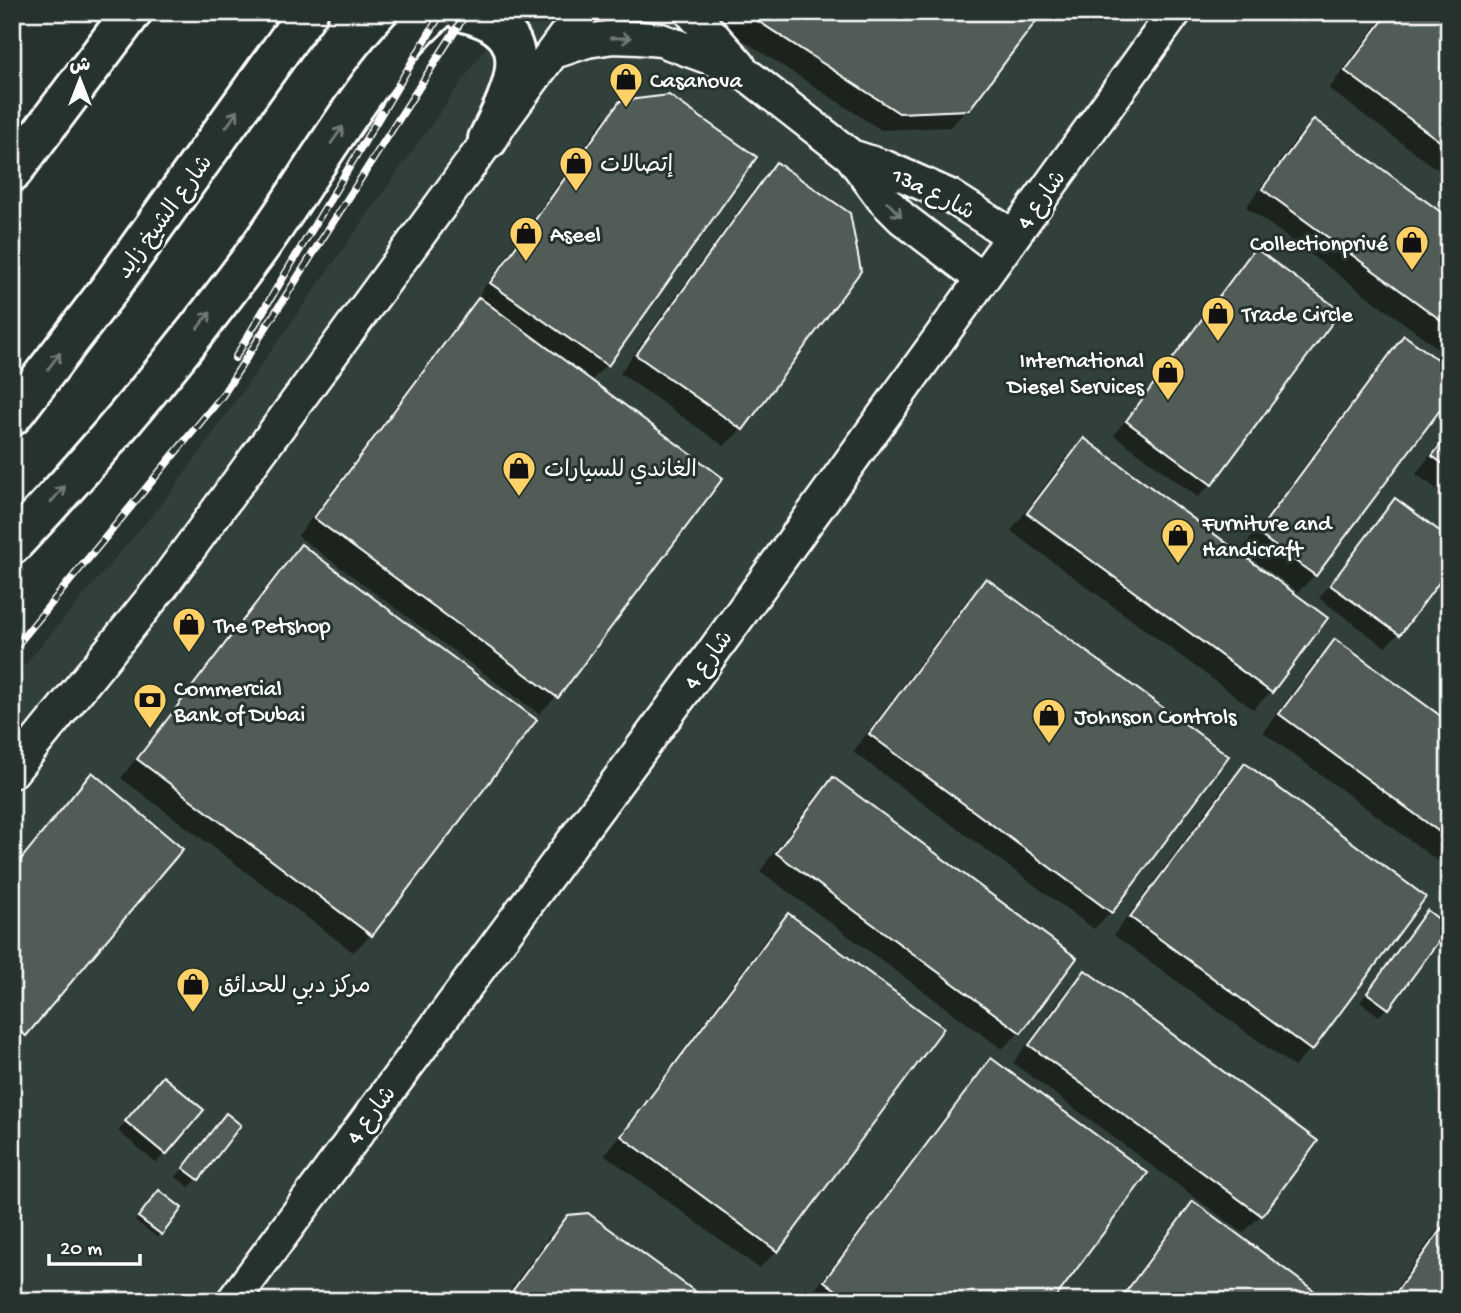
<svg xmlns="http://www.w3.org/2000/svg" width="1461" height="1313" viewBox="0 0 1461 1313" font-family="'Gochi Hand','Playpen Sans Arabic',sans-serif">
  <style>
    .built { fill: #333f3a }
    .shadow { fill: #0007 }
    .building { fill: #515c57; stroke: #fff; stroke-width: 2 }
    .lines { fill: none; stroke-linecap: round; stroke-linejoin: round }
    .minor-casing { stroke: #fff; stroke-width: 37 }
    .highway-casing { stroke: #fff; stroke-width: 44 }
    .minor { stroke: #26332d; stroke-width: 32 }
    .highway { stroke: #26332d; stroke-width: 38 }
    .rail-casing { stroke: #fff; stroke-width: 8 }
    .rail { stroke: #26332d; stroke-width: 5; stroke-dasharray: 16; stroke-linecap: butt }
    .oneway { stroke: #727a76 }
    .labels { text-anchor: middle; stroke-width: 6; stroke-linejoin: round; paint-order: stroke }
    .poi-label { font-size: 23px; fill: #fff; stroke: #26332d; text-anchor: start }
    .street-label { font-size: 23px; fill: #fff; stroke: #26332d }
  </style>
  <rect width="100%" height="100%" fill="#26332d"/>
  <filter id="ink" filterUnits="userSpaceOnUse"><feTurbulence type="fractalNoise" baseFrequency=".0143" numOctaves="2"/><feDisplacementMap in="SourceGraphic" scale="14" xChannelSelector="R" yChannelSelector="G"/><feConvolveMatrix kernelMatrix="1 2 1 2 8 2 1 2 1" color-interpolation-filters="sRGB"/></filter>
  <g filter="url(#ink)">
    <path class="built" d="M511,12H1449V1301H12V680L170,494Z"/>
    <path class="shadow" d="M700,12H1040L968,109L950,127L881,130Z
      M1386,12H1449V178L1329,89Z
      M621,102L754,157L606,365L590,382L721,479L556,697L539,714L298,536L462,317L476,303L474,302L603,120Z
      M1314,121L1449,220V356L1246,207L1296,139Z
      M776,164L859,271L742,429L724,446L620,373L759,182Z
      M1255,250L1211,484L1198,497L1114,435L1242,263Z
      M1404,337L1315,575L1298,592L1241,551L1387,355Z
      M1449,430V498L1416,474Z
      M1084,440L1271,692L1253,709L1011,531L1066,457Z
      M1395,500L1449,566L1398,634L1385,647L1319,598L1382,514Z
      M301,546L371,935L353,952L121,778L284,563Z
      M986,580L1111,912L1094,929L853,752L969,597Z
      M1335,641L1436,715L1449,699V869L1263,732L1318,658Z
      M1245,766L1311,1049L1294,1067L1114,935L1227,783Z
      M93,775L25,1035L12,1047V868L75,792Z
      M833,780L1074,958L1020,1032L1002,1049L760,871L815,797Z
      M1427,913L1388,1007L1379,1016L1360,1002Z
      M788,916L777,1251L759,1268L605,1155L770,933Z
      M1085,972L1315,1141L1261,1215L1243,1233L1013,1063L1068,989Z
      M991,1060L1050,1301L808,1299L974,1078Z
      M155,1087L202,1110L156,1163L118,1131Z
      M226,1115L198,1179L189,1187L176,1177Z
      M155,1196L161,1234L157,1237L135,1221Z
      M1193,1204L1325,1301H1117L1176,1221Z
      M568,1217L705,1301H502L550,1235Z
      M1449,1217V1301H1387L1440,1226Z"/>
    <path class="building" d="M744,12H1043L969,110L899,113Z
      M1389,12H1449V148L1345,71Z
      M669,95L757,157L608,366L490,283L620,101Z
      M1314,119L1449,218V326L1262,189Z
      M776,162L850,213L861,271L743,430L636,355Z
      M1255,248L1341,311L1212,485L1126,421Z
      M479,297L723,478L558,698L314,518Z
      M1404,335L1449,368V398L1316,576L1257,533Z
      M1449,433V468L1432,456Z
      M1084,438L1328,618L1272,693L1027,513Z
      M1395,498L1449,538V569L1400,635L1330,585Z
      M301,544L537,720L372,936L137,759Z
      M986,578L1229,756L1112,913L869,734Z
      M1335,639L1449,722V839L1279,714Z
      M1245,763L1426,897L1312,1051L1130,917Z
      M92,772L183,849L26,1036L12,1025V870Z
      M833,777L1077,958L1021,1033L776,853Z
      M1427,910L1449,927L1389,1009L1367,993Z
      M788,913L944,1028L778,1252L621,1136Z
      M1085,970L1318,1141L1262,1216L1029,1045Z
      M991,1058L1148,1173L1053,1301H851L824,1281Z
      M163,1076L204,1110L166,1155L125,1121Z
      M226,1113L241,1125L199,1180L183,1168Z
      M159,1190L182,1208L162,1235L138,1217Z
      M1193,1201L1328,1301H1119Z
      M588,1213L708,1301H505L568,1215Z
      M1449,1218V1301H1390Z"/>
    <g class="lines">
      <defs>
        <path id="minor" d="M691,12L739,65
          M554,52L587,41L613,37L639,38L661,40L729,65L750,77L851,156L883,199L902,218L982,279
          M851,156L885,167L950,196L1013,236
          M12,772L162,586L582,12
          M233,1301L705,663L1175,12"/>
        <path id="highway" d="M464,12C543,31 514,88 488,139
          M12,172L132,12
          M12,416L110,288L308,12
          M12,545C98,454 180,355 254,255C312,177 363,76 435,12"/>
      </defs>
      <use href="#minor" class="minor-casing"/>
      <use href="#highway" class="highway-casing"/>
      <use href="#minor" class="minor"/>
      <use href="#highway" class="highway"/>
      <defs>
        <path id="rail" d="M235,358L442,12
          M12,651L222,396L467,12"/>
      </defs>
      <use href="#rail" class="rail-casing"/>
      <use href="#rail" class="rail"/>
    </g>
    <defs><path id="oneway-shaft" d="M-6 0H5M1.5-3L5.5 0L1.5 3" fill="none" stroke-width="1.6" stroke-linecap="round" stroke-linejoin="round" transform="scale(1.75)"/></defs>
    <g class="oneway">
      <use href="#oneway-shaft" transform="translate(621 38)"/>
      <use href="#oneway-shaft" transform="translate(232 119) rotate(-55)"/>
      <use href="#oneway-shaft" transform="translate(337 135) rotate(-55)"/>
      <use href="#oneway-shaft" transform="translate(894 209) rotate(46)"/>
      <use href="#oneway-shaft" transform="translate(204 320) rotate(-52)"/>
      <use href="#oneway-shaft" transform="translate(54 361) rotate(-53)"/>
      <use href="#oneway-shaft" transform="translate(58 494) rotate(-49)"/>
    </g>
  </g>
  <defs>
    <symbol id="shop-pin" viewBox="-11 -11 22 30"><path d="M0 17L-7.5 6A9.5 9.5 0 1 1 7.5 6Z" fill="#ffd166" stroke="#26332d"/><path d="M-5-2.5h2.3a2.7 3.5 0 0 1 5.4 0H5L5.5 6h-11ZM-1.5-2.5h3a1.5 2.3 0 0 0-3 0Z" fill="#111"/></symbol>
    <symbol id="bank-pin" viewBox="-11 -11 22 30"><path d="M0 17L-7.5 6A9.5 9.5 0 1 1 7.5 6Z" fill="#ffd166" stroke="#26332d"/><path d="M-6-4H6V4H-6ZM0-2.3a2.3 2.3 0 1 0 0 4.6a2.3 2.3 0 1 0 0-4.6Z" fill="#111"/></symbol>
  </defs>
  <g fill-rule="evenodd">
    <use href="#shop-pin" x="607" y="60" width="38" height="52"/>
    <use href="#shop-pin" x="557" y="144" width="38" height="52"/>
    <use href="#shop-pin" x="507" y="214" width="38" height="52"/>
    <use href="#shop-pin" x="1393" y="223" width="38" height="52"/>
    <use href="#shop-pin" x="1199" y="294" width="38" height="52"/>
    <use href="#shop-pin" x="1149" y="353" width="38" height="52"/>
    <use href="#shop-pin" x="500" y="449" width="38" height="52"/>
    <use href="#shop-pin" x="1159" y="516" width="38" height="52"/>
    <use href="#shop-pin" x="170" y="605" width="38" height="52"/>
    <use href="#bank-pin" x="131" y="681" width="38" height="52"/>
    <use href="#shop-pin" x="1030" y="696" width="38" height="52"/>
    <use href="#shop-pin" x="174" y="965" width="38" height="52"/>
  </g>
  <g class="labels">
    <g class="poi-label">
      <text x="650" y="87">Casanova</text>
      <text x="600" y="171">إتصالات</text>
      <text x="550" y="241">Aseel</text>
      <text x="1388" y="250" text-anchor="end">Collectionprivé</text>
      <text x="1242" y="321">Trade Circle</text>
      <text x="1144" y="367" text-anchor="end">International<tspan x="1144" dy="26">Diesel Services</tspan></text>
      <text x="544" y="476">الغاندي للسيارات</text>
      <text x="1202" y="530">Furniture and<tspan x="1202" dy="26">Handicraft</tspan></text>
      <text x="214" y="632">The Petshop</text>
      <text x="174" y="695">Commercial<tspan x="174" dy="26">Bank of Dubai</tspan></text>
      <text x="1074" y="723">Johnson Controls</text>
      <text x="218" y="992">مركز دبي للحدائق</text>
    </g>
    <g class="street-label">
      <text transform="translate(934 192) rotate(27)" y="8">13a شارع</text>
      <text transform="translate(1040 199) rotate(-54)" y="8">شارع 4</text>
      <text transform="translate(163 216) rotate(-54)" y="8">شارع الشيخ زايد</text>
      <text transform="translate(707 659) rotate(-54)" y="8">شارع 4</text>
      <text transform="translate(370 1114) rotate(-53)" y="8">شارع 4</text>
    </g>
  </g>
  <rect width="1461" height="1313" fill="none" stroke="#26332d" stroke-width="42"/>
  <rect x="21" y="21" width="1419" height="1271" fill="none" stroke="#fff" stroke-width="2.5" filter="url(#ink)"/>
  <g transform="translate(80 80)" stroke="#26332d" stroke-width="5" paint-order="stroke">
  <path d="M0-5L12 26L0 18L-12 26Z" fill="#ffffff"/>
  <text y="-10" font-size="19" font-weight="bold" text-anchor="middle" fill="#ffffff">ش</text>
  </g>
  <path d="M49 1254v10h91v-10" fill="none" stroke="#ffffff" stroke-width="3.5"/>
  <text x="60" y="1254" font-size="21" fill="#ffffff" stroke="#26332d" stroke-width="5" paint-order="stroke">20 m</text>
</svg>
